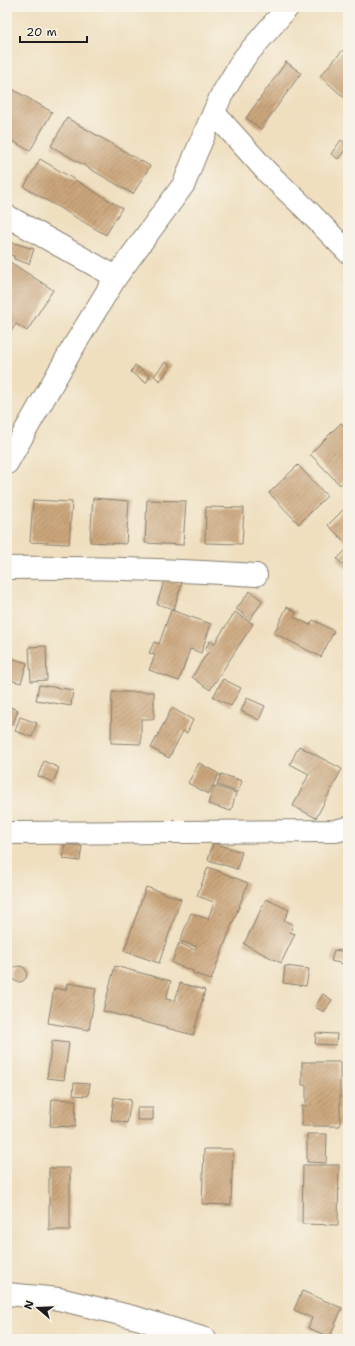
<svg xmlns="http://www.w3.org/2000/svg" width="355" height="1346" viewBox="0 0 355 1346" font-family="'Shantell Sans',sans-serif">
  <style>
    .building { fill: url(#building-hatch) }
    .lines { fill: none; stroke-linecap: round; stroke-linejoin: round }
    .minor-casing { stroke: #867e6e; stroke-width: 24 }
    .minor { stroke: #fff; stroke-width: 22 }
  </style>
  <defs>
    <pattern id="building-hatch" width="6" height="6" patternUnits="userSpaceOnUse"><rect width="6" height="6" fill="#cba67b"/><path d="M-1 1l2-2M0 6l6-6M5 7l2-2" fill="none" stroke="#a48664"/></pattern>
  </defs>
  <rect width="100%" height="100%" fill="#f7f3e8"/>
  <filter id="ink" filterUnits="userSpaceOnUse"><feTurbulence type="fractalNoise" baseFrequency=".025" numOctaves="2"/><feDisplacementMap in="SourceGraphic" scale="8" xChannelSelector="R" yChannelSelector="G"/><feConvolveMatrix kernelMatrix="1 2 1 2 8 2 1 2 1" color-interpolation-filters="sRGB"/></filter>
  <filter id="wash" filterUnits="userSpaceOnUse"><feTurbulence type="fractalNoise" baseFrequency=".012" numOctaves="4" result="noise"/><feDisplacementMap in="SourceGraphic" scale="16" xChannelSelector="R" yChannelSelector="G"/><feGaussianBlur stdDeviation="0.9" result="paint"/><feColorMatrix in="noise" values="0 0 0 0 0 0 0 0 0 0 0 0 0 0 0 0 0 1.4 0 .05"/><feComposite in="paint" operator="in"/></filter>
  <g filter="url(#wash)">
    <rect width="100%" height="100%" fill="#efdfbf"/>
    <g id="blocks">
      <path class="building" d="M343,50L348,54V101L320,76Z
        M286,62L301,73L261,129L246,118Z
        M7,86L52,112L30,151L7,138Z
        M67,118L150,166L133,194L51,146Z
        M341,140L348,146L338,159L331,154Z
        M40,159L122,208L106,235L24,187Z
        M10,242L34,249L29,264L14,259V256L7,254Z
        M7,260L53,290L27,331L16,324L10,333L7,330Z
        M165,362L171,366L160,381L154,376Z
        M135,365L150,376L146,383L131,372Z
        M341,423L348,430V477L340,485L310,454Z
        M298,465L327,496L299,524L269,493Z
        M93,498L129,501L126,544L90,542Z
        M33,500L72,502L69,544L30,542Z
        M147,500L186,501L183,545L145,543Z
        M348,505V545L328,525Z
        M206,507L244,508L242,544L205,543Z
        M348,548V570L337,559Z
        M165,578L182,583L174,609L157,604Z
        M250,591L263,601L250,619L236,609Z
        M287,607L296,612L294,617L310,625L313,620L334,631L321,657L274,633Z
        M171,610L211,624L201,653L190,649L179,681L149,670L155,655L149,653L154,642L159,644Z
        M235,612L253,624L210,690L192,677L208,652L205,649L210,641L214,644Z
        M347,640L348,641V651L343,649Z
        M46,646L47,680L31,681L29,647Z
        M11,658L27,663L21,683L7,679V670Z
        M223,679L241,688L231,706L213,697Z
        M39,685L73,690L71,706L36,700Z
        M112,692H154V719H141V744L111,743Z
        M247,698L265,706L259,720L241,711Z
        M7,706L18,710L13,724L7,722Z
        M172,708L193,720L187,733L183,731L169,758L151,748Z
        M20,717L37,723L32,737L15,731Z
        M299,746L342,769L316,818L293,806L309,774L290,764Z
        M44,761L59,768L53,782L38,776Z
        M199,763L219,774L208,794L188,783Z
        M221,774L242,781L238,792L217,785Z
        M214,786L236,793L231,811L208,804Z
        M213,843L242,852L237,869L208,860Z
        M65,844L82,846L80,861L63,859Z
        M208,867L248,883L211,980L193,973V971L172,963L179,943L195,950L197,947L180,941L191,913L208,919L214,902L197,896Z
        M146,887L181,899L159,963L124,951Z
        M266,899L289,910L284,920L293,925L290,932L295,934L281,963L244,944Z
        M334,950L348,952V965L331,961Z
        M115,966L171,981L166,999L175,1001L180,983L205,990L193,1035L103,1011Z
        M285,966L309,969L306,986L283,983Z
        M11 974a8 8 0 1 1 16 0a8 8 0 1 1-16 0Z
        M67,983L96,988L89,1030L48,1023L54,988L66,990Z
        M323,994L332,1000L324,1012L315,1007Z
        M316,1033L337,1034L336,1045L315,1044Z
        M52,1041L69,1043L64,1080L47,1078Z
        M302,1062H340V1126H302V1106H306V1085H302Z
        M74,1083L90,1084L88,1096L73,1095Z
        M114,1097L131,1100L127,1123L111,1120Z
        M52,1099L76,1100L75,1127L50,1126Z
        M137,1108H153V1120H137Z
        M307,1134H327L326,1163L307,1162Z
        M204,1149H233L231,1205L202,1204Z
        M303,1165H339L338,1225L302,1224Z
        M49,1168H70V1230H49Z
        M302,1291L342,1308L330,1337L308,1328L312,1318L294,1310Z"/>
    </g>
  </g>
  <g filter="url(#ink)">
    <use href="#blocks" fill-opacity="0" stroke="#867e6e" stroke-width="1"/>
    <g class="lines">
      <defs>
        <path id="minor" d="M214,113L268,173L305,208L348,252
          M7,216L116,277
          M7,463L72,349L116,277L184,184L196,153L221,96L244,58L288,7
          M7,568C90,567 173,570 256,575
          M7,833L335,831L348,828
          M7,1294L59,1299L137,1318L205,1339"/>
      </defs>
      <use href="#minor" class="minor-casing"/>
      <use href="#minor" class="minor"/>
    </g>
  </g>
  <rect width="355" height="1346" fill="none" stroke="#f7f3e8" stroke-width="24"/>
  <g transform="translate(38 1308) rotate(289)" stroke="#f7f3e8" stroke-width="3" paint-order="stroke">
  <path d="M0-3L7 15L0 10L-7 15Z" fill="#1c1c1c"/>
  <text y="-6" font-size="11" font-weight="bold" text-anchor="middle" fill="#1c1c1c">N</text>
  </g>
  <path d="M20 36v6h67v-6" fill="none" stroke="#1c1c1c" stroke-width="2"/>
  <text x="26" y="36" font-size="12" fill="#1c1c1c" stroke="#f7f3e8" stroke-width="3" paint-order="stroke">20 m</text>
</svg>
